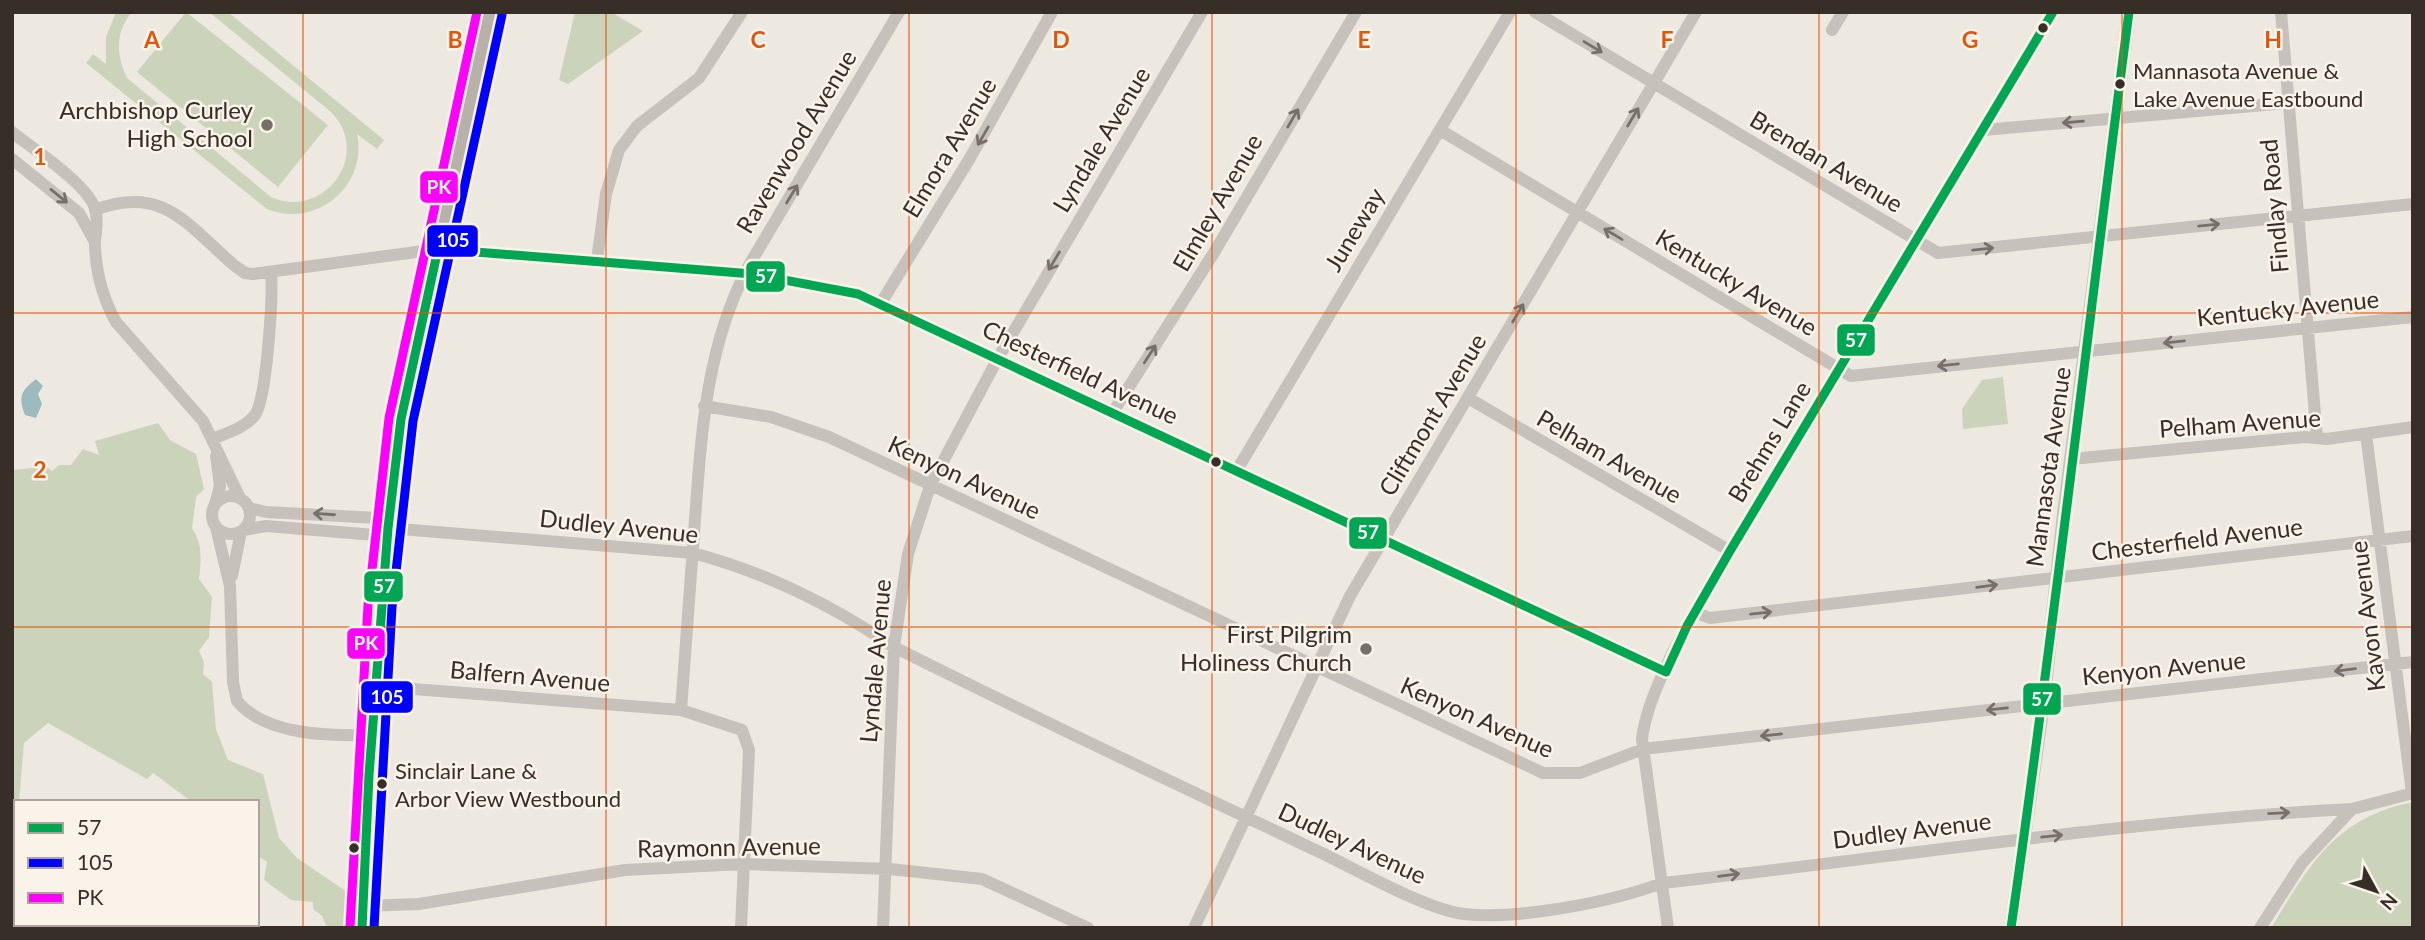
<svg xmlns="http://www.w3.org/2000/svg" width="2425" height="940" viewBox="0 0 2425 940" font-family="Lato,sans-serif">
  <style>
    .green { fill: #ccd3bb }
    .water { fill: #9dbbbe }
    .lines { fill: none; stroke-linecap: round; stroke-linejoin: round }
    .minor { stroke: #c6c1ba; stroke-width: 12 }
    .tertiary { stroke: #c6c1ba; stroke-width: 14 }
    .secondary { stroke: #b7b1aa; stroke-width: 16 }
    .bus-1-casing { stroke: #faf3e9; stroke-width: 14 }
    .bus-2-casing { stroke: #faf3e9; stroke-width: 14 }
    .bus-3-casing { stroke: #faf3e9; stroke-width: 14 }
    .bus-1 { stroke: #00a651; stroke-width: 9 }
    .bus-2 { stroke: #00f; stroke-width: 9 }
    .bus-3 { stroke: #f0f; stroke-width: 9 }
    .oneway { stroke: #77706a }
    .grid { fill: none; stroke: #df570d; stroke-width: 2; stroke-opacity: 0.55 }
    .bus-dot { fill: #372e28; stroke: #faf3e9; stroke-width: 2.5 }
    .poi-dot { fill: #776f69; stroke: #faf3e9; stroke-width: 2.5 }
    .labels { text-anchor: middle; stroke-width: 5; stroke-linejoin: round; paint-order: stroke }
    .bus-label { font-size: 22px; fill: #372e28; stroke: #faf3e9; text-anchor: start }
    .poi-label { font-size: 24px; fill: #372e28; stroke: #faf3e9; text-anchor: end }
    .street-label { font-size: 24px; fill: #372e28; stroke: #faf3e9 }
    .grid-label { font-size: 23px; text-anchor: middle; font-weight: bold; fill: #df570d; stroke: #faf3e9; stroke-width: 5; stroke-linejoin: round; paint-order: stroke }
    .line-badge { stroke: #faf3e9; stroke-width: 2.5 }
    .badge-label { font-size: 19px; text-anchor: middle; font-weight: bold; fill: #fff }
  </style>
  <rect width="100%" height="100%" fill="#ede9e1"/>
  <path class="green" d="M116,12H132C115,32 116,55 127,78L271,197C324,221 373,154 331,112L209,12H228L384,140L377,149L357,134C368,186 316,229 267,209L86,63L93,54L106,64V37Z
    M186,12L328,125L278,187L137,72Z
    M575,12H611L643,31L568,84L559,80Z
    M2003,377L2008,424L1963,429L1962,409L1982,380Z
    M158,423L170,440L196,454L204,489L196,497L192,528C203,544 201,560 199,579L212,597L209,637L199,651L204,662L203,674L212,682L216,729L228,760L263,774L279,838L297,858L350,894L347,928H327L322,916L313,909V902L291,900L264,880L267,862L257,855V802H192L153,773L147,779L48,723L24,743L19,802H16V839H12V470L33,468L40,461L52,471L59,465H71L83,449L99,455L95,441Z
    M2413,802V928H2271C2309,866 2335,817 2413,802Z"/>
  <path class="water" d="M36,379L43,386L38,394L42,404L36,418L25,415C18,396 21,391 36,379Z"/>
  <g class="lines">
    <path class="minor" d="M1535,12L1938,253L2413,204
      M2281,12L2317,438
      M1832,30L1843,12
      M1440,130L1851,376L2413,317
      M1984,130L2287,103
      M12,132C34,150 85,182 95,208C99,221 95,232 95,245C96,273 102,297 116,322L203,421L240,498
      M12,159L79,213L95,242
      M95,210C163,184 187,225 235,266L245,273L253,274L438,249L753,274L858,294L1666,672
      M597,260L606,194L619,150L637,126L699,78L742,12
      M881,303L970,158L1052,12
      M1468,398L1730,551
      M704,406L771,417L829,437L1543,773H1580L1643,749L2413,662
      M1113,412L1215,251L1356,12
      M2366,434L2412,793
      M212,439C227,433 245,428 255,415C267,398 273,295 271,273
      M2071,459L2305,437L2327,439L2413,427
      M1237,470L1510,12
      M212 515a19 19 0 1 1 38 0a19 19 0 1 1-38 0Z
      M215,504L220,486L216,456
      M249,508L266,512L377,518L388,528
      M216,527L230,586L233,682L237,701C266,736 331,736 372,735
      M388,528L693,553C767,573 830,604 894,647C1031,716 1170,781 1309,847C1349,865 1423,909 1464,914C1517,920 1612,902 1662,883C1892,858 2120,821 2352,809
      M244,530L266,526L375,535L388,528
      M232,576L241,532
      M1694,612L1710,618L2413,536
      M375,686L681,710L742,730L749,750L741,928
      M681,710C685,651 690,592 694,533C701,441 704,351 748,267L899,12
      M362,906L419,904L625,870L743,864L890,869L982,879L1088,928
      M883,928L894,647L908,554L930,486L998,358L1202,12
      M1194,928L1350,596L1696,12
      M1668,928L1642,739C1648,685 1702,599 1730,551L2053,12
      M2260,928L2302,863L2352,809L2413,793"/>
    <path class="tertiary" d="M2011,928L2043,704L2064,514L2129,12"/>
    <path class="secondary" d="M362,928L380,606L401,419L490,12"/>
    <defs>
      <path id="bus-1" d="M438,249L753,274L858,294L1666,672
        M1666,672L1687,626L1730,551L2053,12
        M362,928L369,775L388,528L401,419L438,249
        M2011,928C2055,623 2089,317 2129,12"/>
      <path id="bus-2" d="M374,928L392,607L413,421L502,15"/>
      <path id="bus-3" d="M350,927L368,605L389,418L477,12"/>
    </defs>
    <use href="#bus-1" class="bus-1-casing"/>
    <use href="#bus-2" class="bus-2-casing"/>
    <use href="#bus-3" class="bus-3-casing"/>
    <use href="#bus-1" class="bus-1"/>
    <use href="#bus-2" class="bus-2"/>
    <use href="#bus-3" class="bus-3"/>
  </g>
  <defs><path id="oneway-shaft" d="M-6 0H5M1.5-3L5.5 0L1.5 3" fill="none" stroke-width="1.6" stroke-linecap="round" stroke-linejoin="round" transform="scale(1.75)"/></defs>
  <g class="oneway">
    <use href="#oneway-shaft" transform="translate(1593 47) rotate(31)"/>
    <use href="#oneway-shaft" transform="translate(1633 117) rotate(-59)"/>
    <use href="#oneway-shaft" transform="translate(1293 118) rotate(-60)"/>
    <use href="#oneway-shaft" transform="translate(2073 122) rotate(175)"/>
    <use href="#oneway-shaft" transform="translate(983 136) rotate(120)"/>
    <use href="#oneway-shaft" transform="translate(792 194) rotate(-59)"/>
    <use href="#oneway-shaft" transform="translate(59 196) rotate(39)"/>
    <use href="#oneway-shaft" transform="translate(2209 225) rotate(-6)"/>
    <use href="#oneway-shaft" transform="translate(1613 234) rotate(-149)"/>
    <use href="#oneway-shaft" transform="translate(1983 249) rotate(-6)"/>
    <use href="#oneway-shaft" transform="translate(1054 261) rotate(121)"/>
    <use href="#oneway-shaft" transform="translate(1518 313) rotate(-59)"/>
    <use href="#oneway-shaft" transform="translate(2174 342) rotate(174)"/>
    <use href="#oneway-shaft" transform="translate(1150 354) rotate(-57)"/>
    <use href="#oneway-shaft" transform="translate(1948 365) rotate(174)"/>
    <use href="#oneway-shaft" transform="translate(324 514) rotate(-176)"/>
    <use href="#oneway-shaft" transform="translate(1987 586) rotate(-7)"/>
    <use href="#oneway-shaft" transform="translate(1761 613) rotate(-6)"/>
    <use href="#oneway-shaft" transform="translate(2345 670) rotate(173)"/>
    <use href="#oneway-shaft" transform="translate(1997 709) rotate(174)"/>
    <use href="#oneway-shaft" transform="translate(1771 735) rotate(174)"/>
    <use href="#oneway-shaft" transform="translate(2279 813) rotate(-3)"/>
    <use href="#oneway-shaft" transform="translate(2052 836) rotate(-6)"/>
    <use href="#oneway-shaft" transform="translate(1729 875) rotate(-7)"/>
  </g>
  <path class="grid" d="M303,12V928M606,12V928M909,12V928M1212,12V928M1516,12V928M1819,12V928M2122,12V928M12,313H2413M12,627H2413"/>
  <g class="bus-dot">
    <circle cx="2043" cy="28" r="6"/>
    <circle cx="2120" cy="84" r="6"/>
    <circle cx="1216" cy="462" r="6"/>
    <circle cx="382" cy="784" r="6"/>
    <circle cx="354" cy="848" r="6"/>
  </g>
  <g class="poi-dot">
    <circle cx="267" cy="125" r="7"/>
    <circle cx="1366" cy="649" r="7"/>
  </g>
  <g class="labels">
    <g class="bus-label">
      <text x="2133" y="79">Mannasota Avenue &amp;<tspan x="2133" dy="28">Lake Avenue Eastbound</tspan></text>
      <text x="395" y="779">Sinclair Lane &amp;<tspan x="395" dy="28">Arbor View Westbound</tspan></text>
    </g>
    <g class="poi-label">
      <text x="253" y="119">Archbishop Curley<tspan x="253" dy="28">High School</tspan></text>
      <text x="1352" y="643">First Pilgrim<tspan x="1352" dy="28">Holiness Church</tspan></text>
    </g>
    <g class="street-label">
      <text transform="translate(1102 140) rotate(-59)" y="8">Lyndale Avenue</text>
      <text transform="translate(797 142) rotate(-59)" y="8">Ravenwood Avenue</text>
      <text transform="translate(950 148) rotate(-59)" y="8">Elmora Avenue</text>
      <text transform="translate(1826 162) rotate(31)" y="8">Brendan Avenue</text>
      <text transform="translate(1218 203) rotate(-60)" y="8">Elmley Avenue</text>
      <text transform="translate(2275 206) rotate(-95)" y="8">Findlay Road</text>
      <text transform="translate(1355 230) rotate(-59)" y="8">Juneway</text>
      <text transform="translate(1736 283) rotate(31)" y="8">Kentucky Avenue</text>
      <text transform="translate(2288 309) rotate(-6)" y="8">Kentucky Avenue</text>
      <text transform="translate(1080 373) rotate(25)" y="8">Chesterfield Avenue</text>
      <text transform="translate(1433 415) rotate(-59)" y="8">Cliftmont Avenue</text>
      <text transform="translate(2240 424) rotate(-4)" y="8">Pelham Avenue</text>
      <text transform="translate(1770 442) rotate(-59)" y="8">Brehms Lane</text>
      <text transform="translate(1609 457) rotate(30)" y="8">Pelham Avenue</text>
      <text transform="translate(2049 467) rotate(-82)" y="8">Mannasota Avenue</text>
      <text transform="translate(964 478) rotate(25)" y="8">Kenyon Avenue</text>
      <text transform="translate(619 527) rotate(6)" y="8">Dudley Avenue</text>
      <text transform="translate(2197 540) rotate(-7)" y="8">Chesterfield Avenue</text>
      <text transform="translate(2368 616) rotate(-97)" y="8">Kavon Avenue</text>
      <text transform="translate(876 661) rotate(-85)" y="8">Lyndale Avenue</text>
      <text transform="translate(2164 669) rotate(-6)" y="8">Kenyon Avenue</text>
      <text transform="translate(530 677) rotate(5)" y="8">Balfern Avenue</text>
      <text transform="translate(1477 718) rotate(24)" y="8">Kenyon Avenue</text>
      <text transform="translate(1912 831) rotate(-7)" y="8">Dudley Avenue</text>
      <text transform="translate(1352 844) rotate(25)" y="8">Dudley Avenue</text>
      <text transform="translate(729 848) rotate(-1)" y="8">Raymonn Avenue</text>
    </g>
  </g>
  <g class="grid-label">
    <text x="152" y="48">A</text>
    <text x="455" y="48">B</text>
    <text x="758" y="48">C</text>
    <text x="1061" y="48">D</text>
    <text x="1364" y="48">E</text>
    <text x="1667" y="48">F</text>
    <text x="1970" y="48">G</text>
    <text x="2273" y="48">H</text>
    <text x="40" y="165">1</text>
    <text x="40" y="478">2</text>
  </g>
  <g class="line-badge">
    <rect x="419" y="170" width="40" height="34" rx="7" fill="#f0f"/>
    <rect x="426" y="224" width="53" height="34" rx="7" fill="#00f"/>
    <rect x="745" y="260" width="41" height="33" rx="7" fill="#00a651"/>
    <rect x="1836" y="323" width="40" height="34" rx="7" fill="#00a651"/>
    <rect x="1348" y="516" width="40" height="34" rx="7" fill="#00a651"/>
    <rect x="363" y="570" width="41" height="33" rx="7" fill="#00a651"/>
    <rect x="346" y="627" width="40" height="33" rx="7" fill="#f0f"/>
    <rect x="360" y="680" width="54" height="34" rx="7" fill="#00f"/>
    <rect x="2022" y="682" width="40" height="34" rx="7" fill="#00a651"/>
  </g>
  <g class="badge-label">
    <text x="439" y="194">PK</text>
    <text x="453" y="247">105</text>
    <text x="766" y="283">57</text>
    <text x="1856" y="347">57</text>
    <text x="1368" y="539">57</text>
    <text x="384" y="593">57</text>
    <text x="366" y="650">PK</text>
    <text x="387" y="704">105</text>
    <text x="2042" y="706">57</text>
  </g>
  <rect width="2425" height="940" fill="none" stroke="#372e28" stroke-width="28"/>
  <rect x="14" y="800" width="245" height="126" fill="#faf3e9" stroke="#aca49c" stroke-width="2"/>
  <rect x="28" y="823" width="35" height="10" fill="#00a651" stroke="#aca49c" stroke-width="2"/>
  <text x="77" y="835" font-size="21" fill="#372e28">57</text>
  <rect x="28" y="858" width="35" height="10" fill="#0000ff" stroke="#aca49c" stroke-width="2"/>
  <text x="77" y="870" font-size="21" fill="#372e28">105</text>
  <rect x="28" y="893" width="35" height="10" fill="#ff00ff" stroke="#aca49c" stroke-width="2"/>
  <text x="77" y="905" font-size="21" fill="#372e28">PK</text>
  <g transform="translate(2376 891) rotate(130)" stroke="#faf3e9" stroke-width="5" paint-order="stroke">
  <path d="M0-5L12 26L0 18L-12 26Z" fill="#372e28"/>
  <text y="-10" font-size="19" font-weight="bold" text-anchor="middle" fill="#372e28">N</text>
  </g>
</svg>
